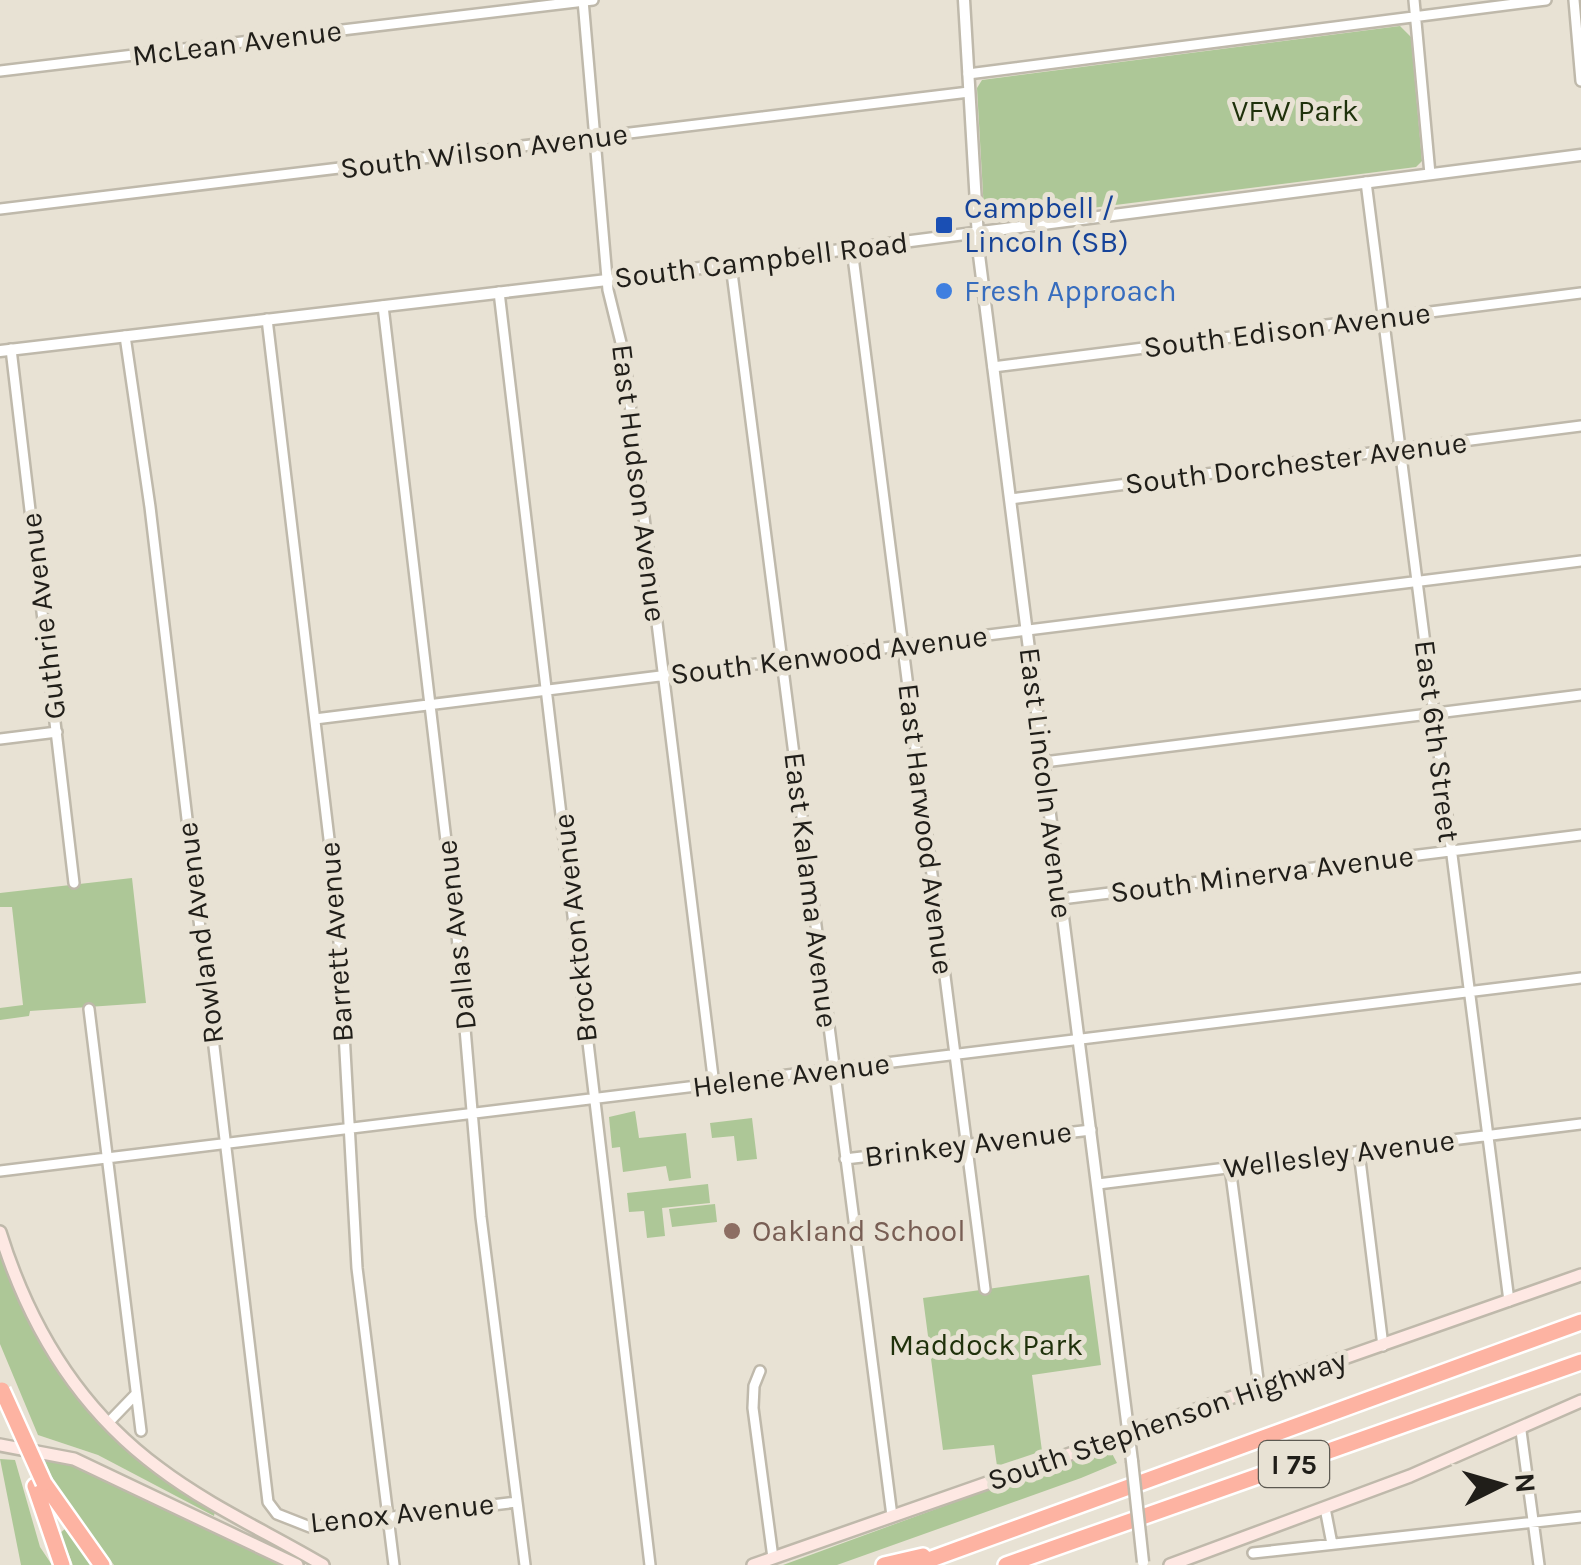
<svg xmlns="http://www.w3.org/2000/svg" width="1581" height="1565" viewBox="0 0 1581 1565" font-family="Karla,sans-serif">
  <style>
    .green { fill: #adc797 }
    .lines { fill: none; stroke-linecap: round; stroke-linejoin: round }
    .minor-casing { stroke: #bfb9ab; stroke-width: 14 }
    .tertiary-casing { stroke: #bfb9ab; stroke-width: 15 }
    .secondary-casing { stroke: #bfb9ab; stroke-width: 16 }
    .motorway-casing { stroke: #fff; stroke-width: 20 }
    .minor { stroke: #fff; stroke-width: 9 }
    .tertiary { stroke: #fff; stroke-width: 10 }
    .secondary { stroke: #fee8e3; stroke-width: 11 }
    .motorway { stroke: #fdb3a2; stroke-width: 15 }
    .tertiary-bridge-casing { stroke: #bfb9ab; stroke-width: 15; stroke-linecap: butt }
    .motorway-bridge-casing { stroke: #fff; stroke-width: 20; stroke-linecap: butt }
    .tertiary-bridge { stroke: #fff; stroke-width: 10 }
    .motorway-bridge { stroke: #fdb3a2; stroke-width: 15 }
    .transit-dot { fill: #1a4fb4; stroke: #e8e2d4; stroke-width: 4 }
    .shop-dot { fill: #3f7fe0; stroke: #e8e2d4; stroke-width: 4 }
    .education-dot { fill: #8d6e63; stroke: #e8e2d4; stroke-width: 4 }
    .labels { text-anchor: middle; stroke-width: 10; stroke-linejoin: round; paint-order: stroke }
    .shield { fill: #e8e2d4; stroke: #5c5951; stroke-width: 2.5 }
    .shield-label { font-size: 28px; font-weight: bold; fill: #201e19 }
    .street-label { font-size: 30px; fill: #201e19; stroke: #e8e2d4 }
    .park-label { font-size: 30px; fill: #1f310b; stroke: #e8e2d4 }
    .transit-label { font-size: 30px; fill: #164399; stroke: #e8e2d4; text-anchor: start }
    .shop-label { font-size: 30px; fill: #366cbe; stroke: #e8e2d4; text-anchor: start }
    .education-label { font-size: 30px; fill: #785e54; stroke: #e8e2d4; text-anchor: start }
  </style>
  <rect width="100%" height="100%" fill="#e8e2d4"/>
  <path class="green" d="M1400,26L1411,37L1422,161L1416,167L997,220L984,211L977,88L982,80Z
    M132,878L146,1003L30,1011L29,1016L0,1020V1008L23,1005L12,907H0V893Z
    M635,1111L639,1138L686,1133L691,1178L669,1181L666,1166L623,1172L620,1147L612,1148L609,1117Z
    M752,1118L757,1159L737,1161L734,1136L712,1138L710,1123Z
    M708,1184L710,1203L662,1208L665,1236L647,1238L644,1211L629,1212L627,1193Z
    M715,1204L717,1222L672,1227L669,1209Z
    M0,1253C45,1372 103,1448 215,1511L214,1516L98,1455L38,1435L0,1344Z
    M1089,1275L1101,1365L1032,1375L1042,1451L997,1466L994,1445L943,1450L923,1298Z
    M1108,1446L1117,1463L1081,1478L837,1565H783Z
    M43,1457L72,1466L281,1565H114L56,1487Z
    M0,1459L15,1460L40,1547L52,1565H21Z
    M65,1529L94,1565H73L60,1533Z"/>
  <g class="lines">
    <defs>
      <path id="minor" d="M583,0L608,290L624,355L714,1085
        M1414,0L1430,174
        M1574,0L1581,81
        M0,71L593,0
        M968,74L1546,0
        M1366,182L1509,1301
        M0,209L969,92
        M852,249L985,1289
        M731,265L892,1516
        M499,292L650,1565
        M383,306L457,934L481,1217L525,1565
        M267,319L337,906L357,1268L394,1565
        M125,336L150,507L268,1502L277,1514L310,1527L517,1502
        M11,349L74,883
        M993,367L1581,293
        M1010,499L1581,426
        M315,719L1581,561
        M0,739L57,732
        M1044,762L1581,695
        M1061,899L1581,835
        M89,1009L141,1431
        M1359,1152L1383,1346
        M845,1159L1091,1130
        M1230,1167L1259,1387
        M0,1171L1581,978
        M1098,1184L1581,1124
        M760,1371L754,1386L753,1408L773,1558
        M108,1423L136,1394
        M1521,1431L1539,1565
        M1325,1508L1332,1544
        M1253,1553L1581,1517"/>
      <path id="tertiary" d="M964,0L979,255L1132,1461
        M0,351L607,280L1581,155"/>
      <path id="secondary" d="M0,1232C29,1326 79,1409 159,1468C209,1506 269,1533 323,1565
        M0,1445L74,1459L297,1565
        M753,1565L1581,1275
        M1170,1565L1410,1476L1581,1401"/>
      <path id="motorway" d="M44,1483L102,1565
        M35,1486L62,1565
        M884,1565L923,1556
        M915,1565L1581,1322
        M1006,1565L1581,1362"/>
    </defs>
    <use href="#minor" class="minor-casing"/>
    <use href="#tertiary" class="tertiary-casing"/>
    <use href="#secondary" class="secondary-casing"/>
    <use href="#motorway" class="motorway-casing"/>
    <use href="#minor" class="minor"/>
    <use href="#tertiary" class="tertiary"/>
    <use href="#secondary" class="secondary"/>
    <use href="#motorway" class="motorway"/>
    <defs>
      <path id="tertiary-bridge" d="M1132,1461L1143,1562"/>
      <path id="motorway-bridge" d="M2,1390L44,1483"/>
    </defs>
    <use href="#tertiary-bridge" class="tertiary-bridge-casing"/>
    <use href="#motorway-bridge" class="motorway-bridge-casing"/>
    <use href="#tertiary-bridge" class="tertiary-bridge"/>
    <use href="#motorway-bridge" class="motorway-bridge"/>
  </g>
  <rect class="transit-dot" x="934" y="215" width="20" height="20" rx="5"/>
  <circle class="shop-dot" cx="944" cy="291" r="10"/>
  <circle class="education-dot" cx="732" cy="1231" r="10"/>
  <g class="labels">
    <rect class="shield" x="1259" y="1441" width="70" height="46" rx="8"/>
    <g class="shield-label">
      <text x="1294" y="1474">I 75</text>
    </g>
    <g class="street-label">
      <text transform="translate(237 43) rotate(-7)" y="10">McLean Avenue</text>
      <text transform="translate(484 151) rotate(-7)" y="10">South Wilson Avenue</text>
      <text transform="translate(761 260) rotate(-7)" y="10">South Campbell Road</text>
      <text transform="translate(1287 330) rotate(-7)" y="10">South Edison Avenue</text>
      <text transform="translate(1296 463) rotate(-7)" y="10">South Dorchester Avenue</text>
      <text transform="translate(639 483) rotate(83)" y="10">East Hudson Avenue</text>
      <text transform="translate(43 616) rotate(-97)" y="10">Guthrie Avenue</text>
      <text transform="translate(829 655) rotate(-7)" y="10">South Kenwood Avenue</text>
      <text transform="translate(1437 741) rotate(83)" y="10">East 6th Street</text>
      <text transform="translate(1046 783) rotate(83)" y="10">East Lincoln Avenue</text>
      <text transform="translate(926 829) rotate(83)" y="10">East Harwood Avenue</text>
      <text transform="translate(1262 874) rotate(-7)" y="10">South Minerva Avenue</text>
      <text transform="translate(811 890) rotate(83)" y="10">East Kalama Avenue</text>
      <text transform="translate(575 928) rotate(-96)" y="10">Brockton Avenue</text>
      <text transform="translate(200 933) rotate(-97)" y="10">Rowland Avenue</text>
      <text transform="translate(456 935) rotate(-96)" y="10">Dallas Avenue</text>
      <text transform="translate(336 942) rotate(-94)" y="10">Barrett Avenue</text>
      <text transform="translate(791 1075) rotate(-7)" y="10">Helene Avenue</text>
      <text transform="translate(968 1144) rotate(-7)" y="10">Brinkey Avenue</text>
      <text transform="translate(1339 1154) rotate(-7)" y="10">Wellesley Avenue</text>
      <text transform="translate(1167 1420) rotate(-19)" y="10">South Stephenson Highway</text>
      <text transform="translate(402 1513) rotate(-6)" y="10">Lenox Avenue</text>
    </g>
    <g class="park-label">
      <text x="1295" y="121">VFW Park</text>
      <text x="986" y="1355">Maddock Park</text>
    </g>
    <g class="transit-label">
      <text x="964" y="218">Campbell /<tspan x="964" dy="34">Lincoln (SB)</tspan></text>
    </g>
    <g class="shop-label">
      <text x="964" y="301">Fresh Approach</text>
    </g>
    <g class="education-label">
      <text x="752" y="1241">Oakland School</text>
    </g>
  </g>
  <g transform="translate(1501 1485) rotate(85)" stroke="#e8e2d4" stroke-width="8" paint-order="stroke">
  <path d="M0-8L18 38L0 25L-18 38Z" fill="#201e19"/>
  <text y="-15" font-size="28" font-weight="bold" text-anchor="middle" fill="#201e19">N</text>
  </g>
</svg>
